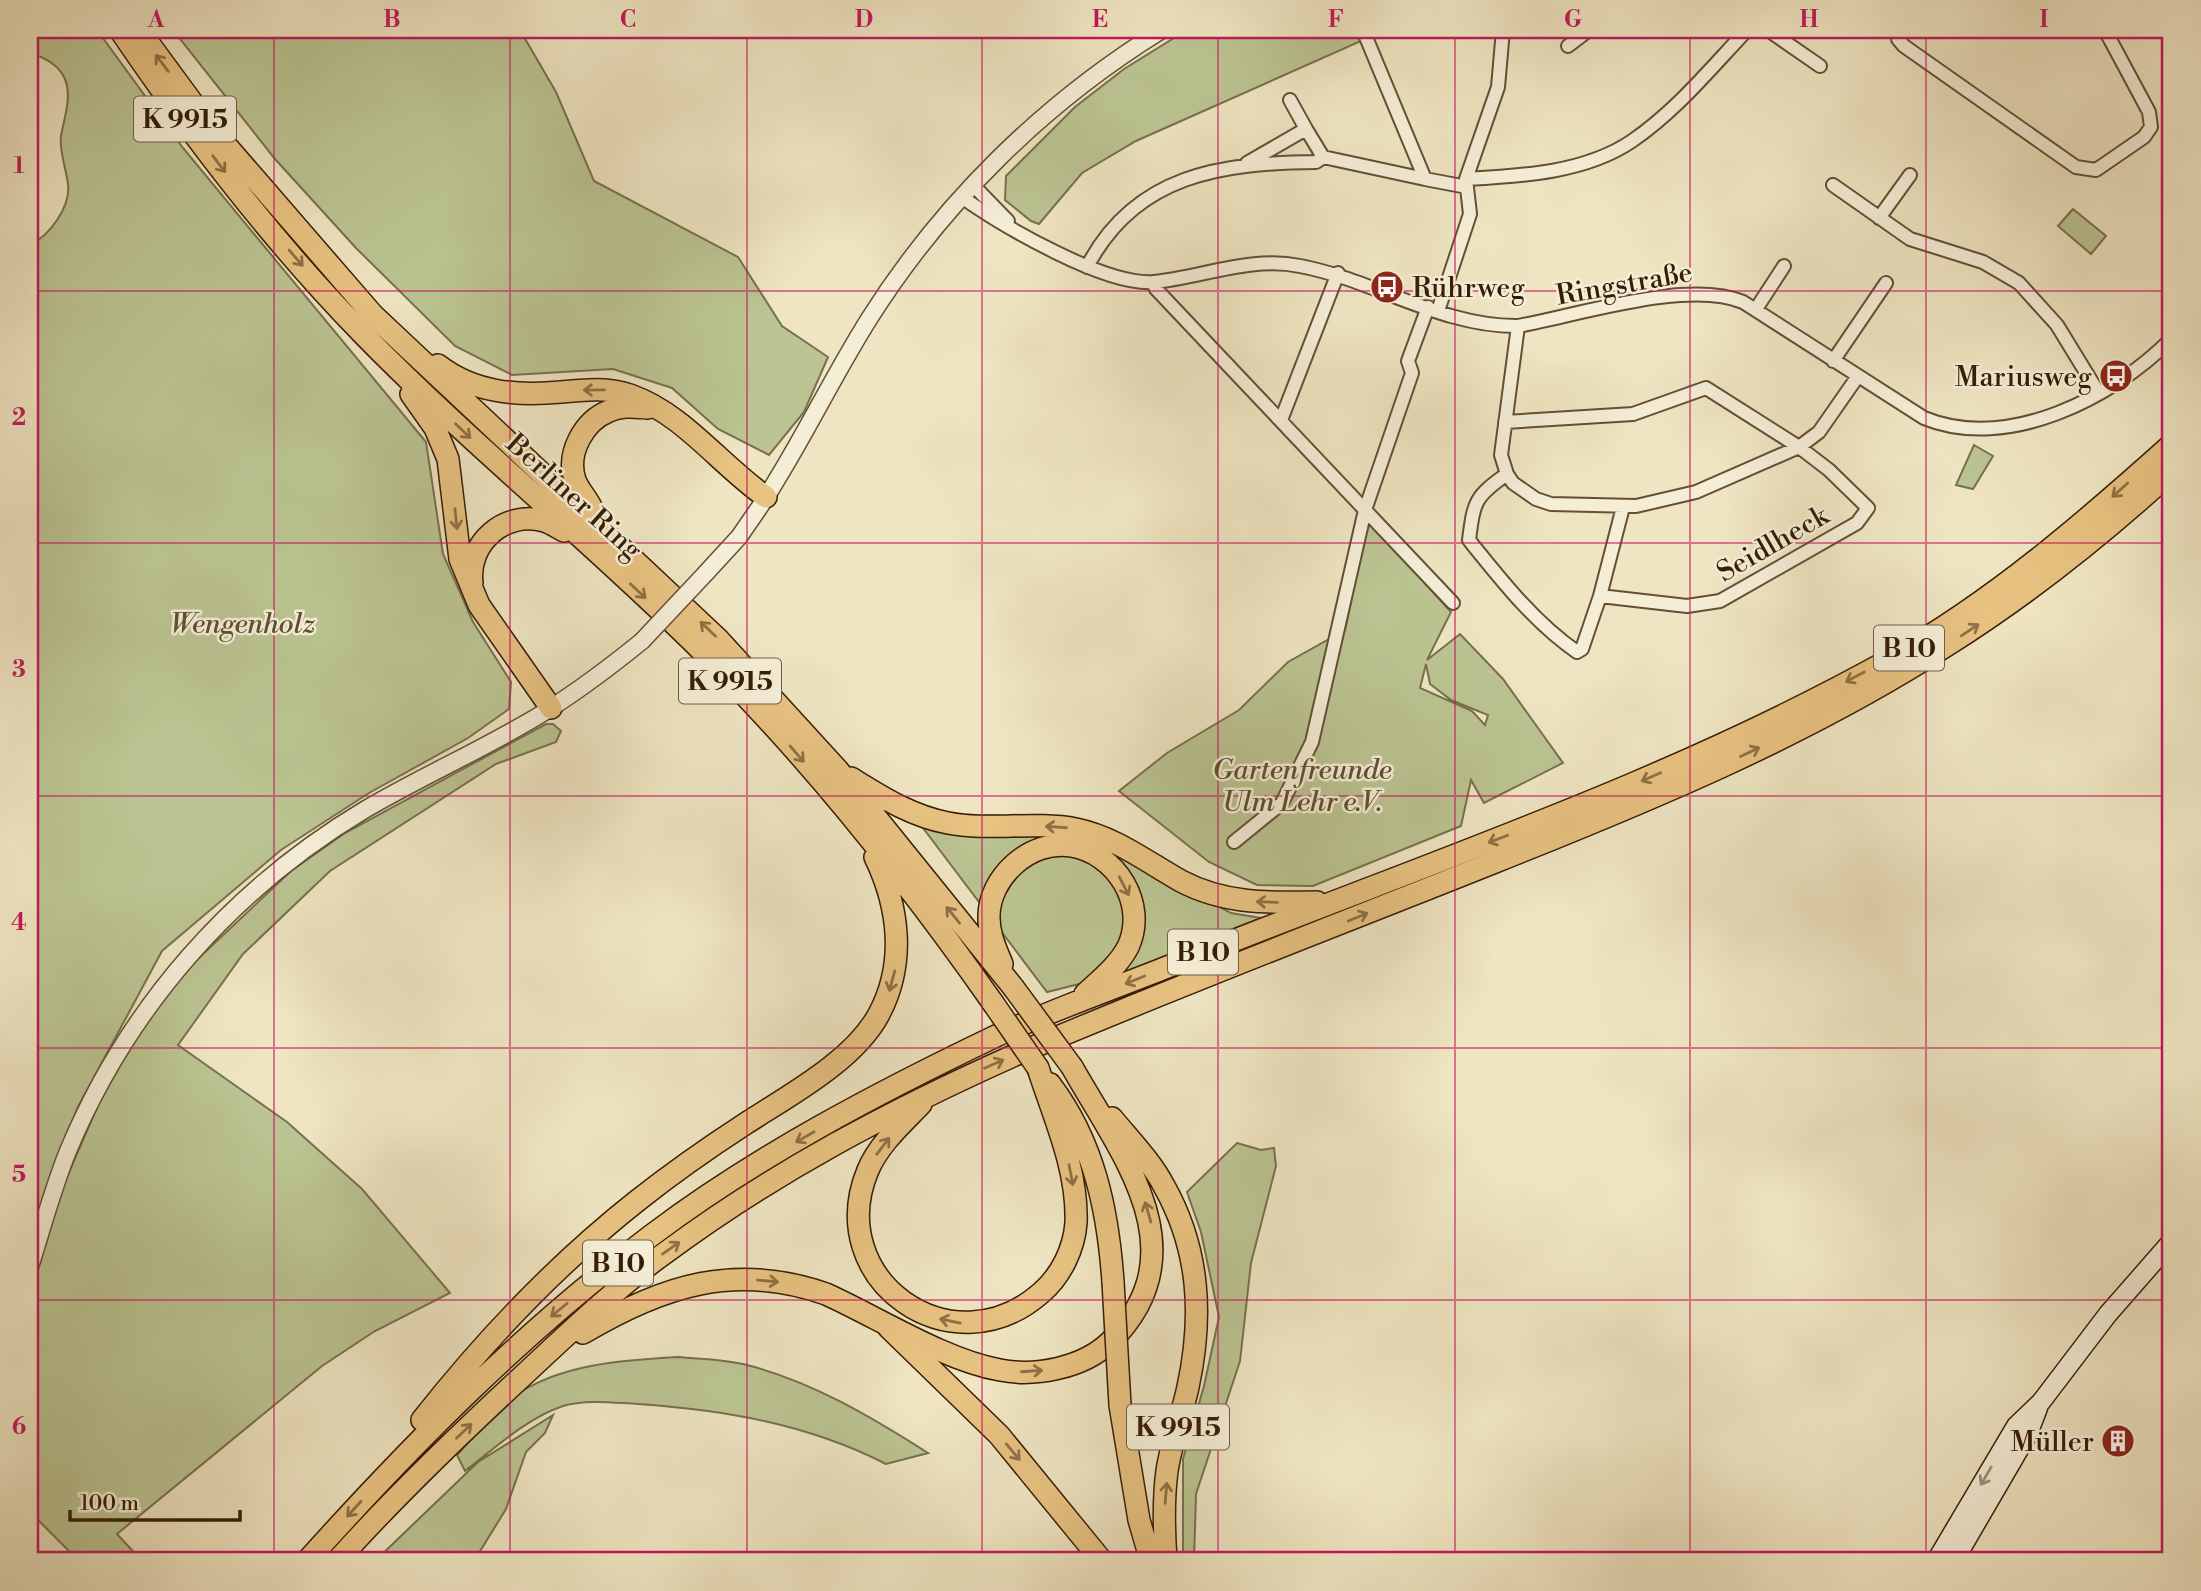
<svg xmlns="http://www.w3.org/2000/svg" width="2201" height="1591" viewBox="0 0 2201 1591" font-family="'Libre Bodoni',serif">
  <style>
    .green { fill: #bbc492; stroke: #78704c; stroke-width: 2; fill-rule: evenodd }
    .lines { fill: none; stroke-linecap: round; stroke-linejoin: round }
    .minor-casing { stroke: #644f35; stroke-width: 16 }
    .tertiary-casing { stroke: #644f35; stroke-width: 19 }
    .secondary-casing { stroke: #361d06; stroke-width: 21 }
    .primary-casing { stroke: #361d06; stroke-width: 24 }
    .trunk-casing { stroke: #361d06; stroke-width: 24 }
    .minor { stroke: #f5eed7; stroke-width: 12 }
    .tertiary { stroke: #f5eed7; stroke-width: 16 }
    .secondary { stroke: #f5eed7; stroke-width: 18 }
    .primary { stroke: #e8c281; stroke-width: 21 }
    .trunk { stroke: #e8c281; stroke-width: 21 }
    .tertiary-bridge-casing { stroke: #644f35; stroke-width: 19; stroke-linecap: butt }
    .trunk-bridge-casing { stroke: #361d06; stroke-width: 24; stroke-linecap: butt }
    .tertiary-bridge { stroke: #f5eed7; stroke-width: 16 }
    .trunk-bridge { stroke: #e8c281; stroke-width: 21 }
    .oneway { stroke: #8f7044 }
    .oneway2 { stroke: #9f9079 }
    .grid { fill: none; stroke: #c2185b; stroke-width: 2; stroke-opacity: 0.55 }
    .labels { text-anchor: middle; stroke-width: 5; stroke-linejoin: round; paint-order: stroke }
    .shield { fill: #f5eed7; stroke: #6f5c45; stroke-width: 2 }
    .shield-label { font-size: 26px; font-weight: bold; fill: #361d06 }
    .street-label { font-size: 28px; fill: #361d06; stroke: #f5eed7 }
    .poi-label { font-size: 28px; fill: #361d06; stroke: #f5eed7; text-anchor: end }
    .park-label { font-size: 28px; font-style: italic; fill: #5e4f30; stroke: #f5eed7 }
    .neatline { fill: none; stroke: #c2185b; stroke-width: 2.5 }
    .grid-label { font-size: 23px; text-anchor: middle; font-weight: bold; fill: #c2185b }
  </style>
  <rect width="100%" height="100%" fill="#efe5c2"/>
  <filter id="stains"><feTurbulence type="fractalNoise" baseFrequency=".00286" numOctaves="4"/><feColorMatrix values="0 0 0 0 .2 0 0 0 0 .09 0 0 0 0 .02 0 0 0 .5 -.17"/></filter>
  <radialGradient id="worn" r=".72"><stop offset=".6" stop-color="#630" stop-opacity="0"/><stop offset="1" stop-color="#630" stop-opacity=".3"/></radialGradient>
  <path class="green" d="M30,30H97L183,148L426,442L443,554L473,622L511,682L509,709L468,738L369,793L281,850L162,951L77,1109L30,1251V245C49,236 71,207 68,184C66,169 59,150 61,136C64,118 73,95 64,77C57,63 43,58 30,52Z
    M173,30H520L556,92L594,181L738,257L782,326L828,357L804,412L769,455L718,429L672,388L613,369L512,375L455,346L356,248L275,159Z
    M1187,30H1357L1361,41L1136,141L1082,173L1039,224L1031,221L1005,200L1006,176L1075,107L1124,69Z
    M2073,209L2106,236L2091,254L2058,226Z
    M1974,445L1993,456L1973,489L1956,485Z
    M1368,520L1451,612L1427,660L1460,634L1503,679L1563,763L1484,803L1471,780L1461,826L1313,886L1257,885L1209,862L1119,791L1167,753L1239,710L1288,662L1345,630ZM1426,664L1430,684L1451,700L1488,715L1485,725L1472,711L1420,688Z
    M546,724H553L561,731L556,742L496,764L330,871L243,954L178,1045L287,1122L362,1189L450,1293L375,1331L322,1366L117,1534L142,1561H74L77,1559L30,1512V1290L63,1186L99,1103L150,1012L185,971L291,871L345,833Z
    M923,828L952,833H1063L1124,857L1231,913L1261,918L1127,972L1047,992Z
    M1237,1143L1261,1150L1274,1148L1276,1166L1251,1263L1240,1361L1196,1494L1194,1561H1183V1459L1204,1386L1219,1317L1201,1232L1187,1192Z
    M678,1357C699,1359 722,1359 743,1364C809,1380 870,1416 928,1453L886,1464C808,1424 725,1410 638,1404C614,1403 587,1399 563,1406C527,1418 495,1448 465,1471L457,1455C474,1437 492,1412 513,1397C559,1364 623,1360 678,1357Z
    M553,1415L545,1433L526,1452L506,1509L474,1561H375L478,1462Z"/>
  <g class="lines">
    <defs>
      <path id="minor" d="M1363,30L1425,179L1467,187
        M1768,30L1820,66
        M1898,30V39L1904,46L2076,167L2096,170L2144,137L2151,127L2149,112L2105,30
        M1568,46L1589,30
        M1290,100L1306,129
        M1247,163L1306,129L1323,157
        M1466,179C1520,176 1585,173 1632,141C1676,111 1711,68 1747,30
        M973,185L1008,221
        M1833,185L1910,239L1983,262L2019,283L2057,325L2098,392
        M963,198C1003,226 1105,286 1154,282C1203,277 1251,256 1300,266C1374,280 1442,327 1518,326C1579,315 1688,279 1743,302L1924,418C2007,452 2113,398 2171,339
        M1879,218L1910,175
        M1087,267C1135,174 1222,163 1316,162L1323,157L1425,179
        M1153,282L1156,289L1453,603
        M1756,309L1784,266
        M1438,311L1470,214L1466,179L1498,87L1503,30
        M1518,326L1501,455L1507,474L1513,483L1536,499L1551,504L1636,506L1696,492L1799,447L1819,432L1858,376
        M1833,361L1886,283
        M1281,420L1338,273
        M1505,422L1633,414L1706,388L1799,447L1829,470L1868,508L1857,523L1720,601L1687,606L1600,596L1582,649L1577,652C1534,622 1502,581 1469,540C1474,502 1474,497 1507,474
        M1600,596L1623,507
        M1234,842L1282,803L1312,742L1365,510L1412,373L1408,361L1428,307"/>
      <path id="tertiary" d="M705,574L739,537L759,508C799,448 830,381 869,319C943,202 1045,102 1162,30
        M30,1267C42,1229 53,1188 68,1151C128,1007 232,889 366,809C424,775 486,748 543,713C578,691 610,667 642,641"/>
      <path id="secondary" d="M1936,1561L2016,1426L2041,1402L2108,1314L2171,1242
        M1954,1561L2028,1434L2038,1408"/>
      <path id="primary" d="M889,1328L999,1435L1102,1561"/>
      <path id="trunk" d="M120,30C192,136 273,242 362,333C471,445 594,543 704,653C811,760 906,879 993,1003
        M139,30L211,128L373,315L719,640L837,769L1013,987
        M438,365C474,393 517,396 561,392C584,390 607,387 630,395C684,414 720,465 766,497
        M411,394L435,428L448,459L460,559L479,605L551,708
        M592,509C588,499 579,491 575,480C566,453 584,421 609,411C621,405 635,407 648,408
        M472,583C467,543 505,510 544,521C551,523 558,528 564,531
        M851,778C882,797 911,816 948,823C989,831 1034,821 1076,829C1115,837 1147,862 1181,881C1224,904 1269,903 1317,902
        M1002,964C996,949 989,935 989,918C988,878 1030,839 1071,846C1116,853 1148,904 1128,947C1118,966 1100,980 1085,994
        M1050,1084C1094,1142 1108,1210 1113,1282
        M921,1104C902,1124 879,1144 868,1170C822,1280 952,1371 1041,1293C1061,1276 1074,1249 1076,1223C1078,1169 1054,1118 1038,1068
        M1112,1118C1130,1140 1151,1161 1164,1186C1200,1250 1203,1317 1188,1387C1182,1415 1171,1443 1167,1471C1163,1500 1164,1531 1166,1561
        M583,1333C662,1286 735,1262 826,1294C879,1318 944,1360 1000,1370C1035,1377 1083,1368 1110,1342C1202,1252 1121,1154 1072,1067
        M1120,1405L1139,1520L1151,1561
        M422,1420C485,1340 556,1265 637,1201C671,1174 708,1148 745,1124C788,1096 854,1061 879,1014C906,963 899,907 875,857
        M307,1561C413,1443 524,1331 652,1235C757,1156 877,1093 996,1036C1052,1010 1112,989 1170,966C1412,868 1662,787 1891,659C1994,601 2084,523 2171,445
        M337,1561C397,1494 462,1432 528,1371C572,1330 616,1288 665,1253C774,1172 892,1110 1015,1055C1174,987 1335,926 1495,862C1651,800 1808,735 1949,644C2028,594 2102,535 2171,472"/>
    </defs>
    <use href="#minor" class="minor-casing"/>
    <use href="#tertiary" class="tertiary-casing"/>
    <use href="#secondary" class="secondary-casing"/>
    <use href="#primary" class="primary-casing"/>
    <use href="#trunk" class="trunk-casing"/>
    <use href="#minor" class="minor"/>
    <use href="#tertiary" class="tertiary"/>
    <use href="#secondary" class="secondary"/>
    <use href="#primary" class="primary"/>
    <use href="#trunk" class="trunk"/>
    <defs>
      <path id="tertiary-bridge" d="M642,641L705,574"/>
      <path id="trunk-bridge" d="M1013,987L1072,1067
        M993,1003L1038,1068
        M1113,1282L1120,1405"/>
    </defs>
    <use href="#tertiary-bridge" class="tertiary-bridge-casing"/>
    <use href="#trunk-bridge" class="trunk-bridge-casing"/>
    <use href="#tertiary-bridge" class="tertiary-bridge"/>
    <use href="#trunk-bridge" class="trunk-bridge"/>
  </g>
  <defs><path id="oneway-shaft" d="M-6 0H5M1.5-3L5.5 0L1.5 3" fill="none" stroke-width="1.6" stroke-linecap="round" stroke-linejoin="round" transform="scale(1.75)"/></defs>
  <g class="oneway">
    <use href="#oneway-shaft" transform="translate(162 63) rotate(-127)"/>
    <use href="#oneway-shaft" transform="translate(219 164) rotate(53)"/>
    <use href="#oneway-shaft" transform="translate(296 258) rotate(49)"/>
    <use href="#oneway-shaft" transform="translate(594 390) rotate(179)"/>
    <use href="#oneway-shaft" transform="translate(463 431) rotate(44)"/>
    <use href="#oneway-shaft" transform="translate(2120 490) rotate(138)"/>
    <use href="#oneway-shaft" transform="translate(456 519) rotate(84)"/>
    <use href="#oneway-shaft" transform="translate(638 591) rotate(43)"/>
    <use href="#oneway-shaft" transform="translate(708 629) rotate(-136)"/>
    <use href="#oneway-shaft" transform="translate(1970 630) rotate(-34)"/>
    <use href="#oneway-shaft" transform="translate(1855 677) rotate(152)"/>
    <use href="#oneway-shaft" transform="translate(1750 752) rotate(-25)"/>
    <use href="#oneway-shaft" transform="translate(797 754) rotate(49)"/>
    <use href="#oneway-shaft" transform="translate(1651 777) rotate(156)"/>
    <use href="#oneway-shaft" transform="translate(1056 827) rotate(-176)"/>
    <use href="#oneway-shaft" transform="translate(1498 839) rotate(159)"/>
    <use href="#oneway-shaft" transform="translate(1124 886) rotate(63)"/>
    <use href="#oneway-shaft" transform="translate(1267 902) rotate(-178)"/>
    <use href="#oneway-shaft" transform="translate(953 915) rotate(-129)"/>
    <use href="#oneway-shaft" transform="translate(1358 917) rotate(-22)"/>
    <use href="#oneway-shaft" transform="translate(1135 980) rotate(158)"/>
    <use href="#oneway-shaft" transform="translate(892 981) rotate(105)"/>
    <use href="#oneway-shaft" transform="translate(994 1064) rotate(-24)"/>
    <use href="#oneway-shaft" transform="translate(805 1137) rotate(150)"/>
    <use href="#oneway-shaft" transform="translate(883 1146) rotate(-53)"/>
    <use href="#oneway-shaft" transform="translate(1071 1175) rotate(79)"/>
    <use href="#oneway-shaft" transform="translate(1148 1212) rotate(-106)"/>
    <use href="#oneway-shaft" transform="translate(671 1248) rotate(-35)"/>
    <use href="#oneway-shaft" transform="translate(768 1281) rotate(5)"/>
    <use href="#oneway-shaft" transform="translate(559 1310) rotate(141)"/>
    <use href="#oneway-shaft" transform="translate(950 1321) rotate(-168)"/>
    <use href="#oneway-shaft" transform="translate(1032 1371) rotate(-4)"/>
    <use href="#oneway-shaft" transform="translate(464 1431) rotate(-44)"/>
    <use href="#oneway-shaft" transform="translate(1013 1452) rotate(50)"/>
    <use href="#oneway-shaft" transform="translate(1166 1493) rotate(-85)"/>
    <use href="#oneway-shaft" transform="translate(354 1509) rotate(132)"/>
  </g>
  <use class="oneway2" href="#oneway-shaft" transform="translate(1986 1476) rotate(120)"/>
  <path class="grid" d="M274,30V1561M510,30V1561M747,30V1561M982,30V1561M1218,30V1561M1455,30V1561M1690,30V1561M1926,30V1561M30,291H2171M30,543H2171M30,796H2171M30,1048H2171M30,1300H2171"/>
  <defs>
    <symbol id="bus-disc" viewBox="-11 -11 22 22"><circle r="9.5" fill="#8f2418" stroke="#f5eed7"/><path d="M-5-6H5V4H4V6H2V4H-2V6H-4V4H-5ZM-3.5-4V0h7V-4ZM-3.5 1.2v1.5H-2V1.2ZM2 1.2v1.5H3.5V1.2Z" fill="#fff"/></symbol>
    <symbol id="building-disc" viewBox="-11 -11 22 22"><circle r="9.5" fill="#8f2418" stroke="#f5eed7"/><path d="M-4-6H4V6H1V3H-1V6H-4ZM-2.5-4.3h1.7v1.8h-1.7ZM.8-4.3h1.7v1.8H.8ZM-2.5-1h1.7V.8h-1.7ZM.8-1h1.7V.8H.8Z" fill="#fff"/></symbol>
  </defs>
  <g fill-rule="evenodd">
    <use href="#bus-disc" x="1368" y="268" width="38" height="38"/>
    <use href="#bus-disc" x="2097" y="357" width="38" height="38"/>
    <use href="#building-disc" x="2099" y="1422" width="38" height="38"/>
  </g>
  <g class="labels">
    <g class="shield">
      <rect x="134" y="96.5" width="102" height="45" rx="5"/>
      <rect x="1874" y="625.5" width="70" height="45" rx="5"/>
      <rect x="679" y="658.5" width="102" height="45" rx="5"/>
      <rect x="1168" y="929.5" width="70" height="45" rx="5"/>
      <rect x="583" y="1240.5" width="70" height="45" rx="5"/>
      <rect x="1127" y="1404.5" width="102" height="45" rx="5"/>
    </g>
    <g class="shield-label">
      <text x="185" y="128">K 9915</text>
      <text x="1909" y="657">B 10</text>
      <text x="730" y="690">K 9915</text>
      <text x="1203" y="961">B 10</text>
      <text x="618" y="1272">B 10</text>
      <text x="1178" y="1436">K 9915</text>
    </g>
    <g class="street-label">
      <text transform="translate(1624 283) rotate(-10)" y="10">Ringstraße</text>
      <text transform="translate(575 496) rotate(42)" y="10">Berliner Ring</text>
      <text transform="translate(1772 543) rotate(-30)" y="10">Seidlheck</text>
    </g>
    <g class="poi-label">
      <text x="1412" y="297" text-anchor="start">Rührweg</text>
      <text x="2092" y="386">Mariusweg</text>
      <text x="2094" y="1451">Müller</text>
    </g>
    <g class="park-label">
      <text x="243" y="633">Wengenholz</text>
      <text x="1302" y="779">Gartenfreunde<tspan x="1302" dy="32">Ulm Lehr e.V.</tspan></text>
    </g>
  </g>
  <rect width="2201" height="1591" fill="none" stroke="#efe5c2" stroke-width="77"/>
  <path d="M70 1510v10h170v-10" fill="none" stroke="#361d06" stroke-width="3.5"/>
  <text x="80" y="1510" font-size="21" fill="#361d06" stroke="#f5eed7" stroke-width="5" paint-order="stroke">100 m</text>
  <rect x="38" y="38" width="2124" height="1514" class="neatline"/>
  <g class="grid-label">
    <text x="156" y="27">A</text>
    <text x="392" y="27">B</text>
    <text x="628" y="27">C</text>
    <text x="864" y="27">D</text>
    <text x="1100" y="27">E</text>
    <text x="1336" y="27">F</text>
    <text x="1573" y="27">G</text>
    <text x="1809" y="27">H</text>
    <text x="2044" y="27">I</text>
    <text x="19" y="173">1</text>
    <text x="19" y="425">2</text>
    <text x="19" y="677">3</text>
    <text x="19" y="930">4</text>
    <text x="19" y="1182">5</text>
    <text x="19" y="1434">6</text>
  </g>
  <rect width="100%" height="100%" filter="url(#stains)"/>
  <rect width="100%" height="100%" fill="url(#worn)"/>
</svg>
